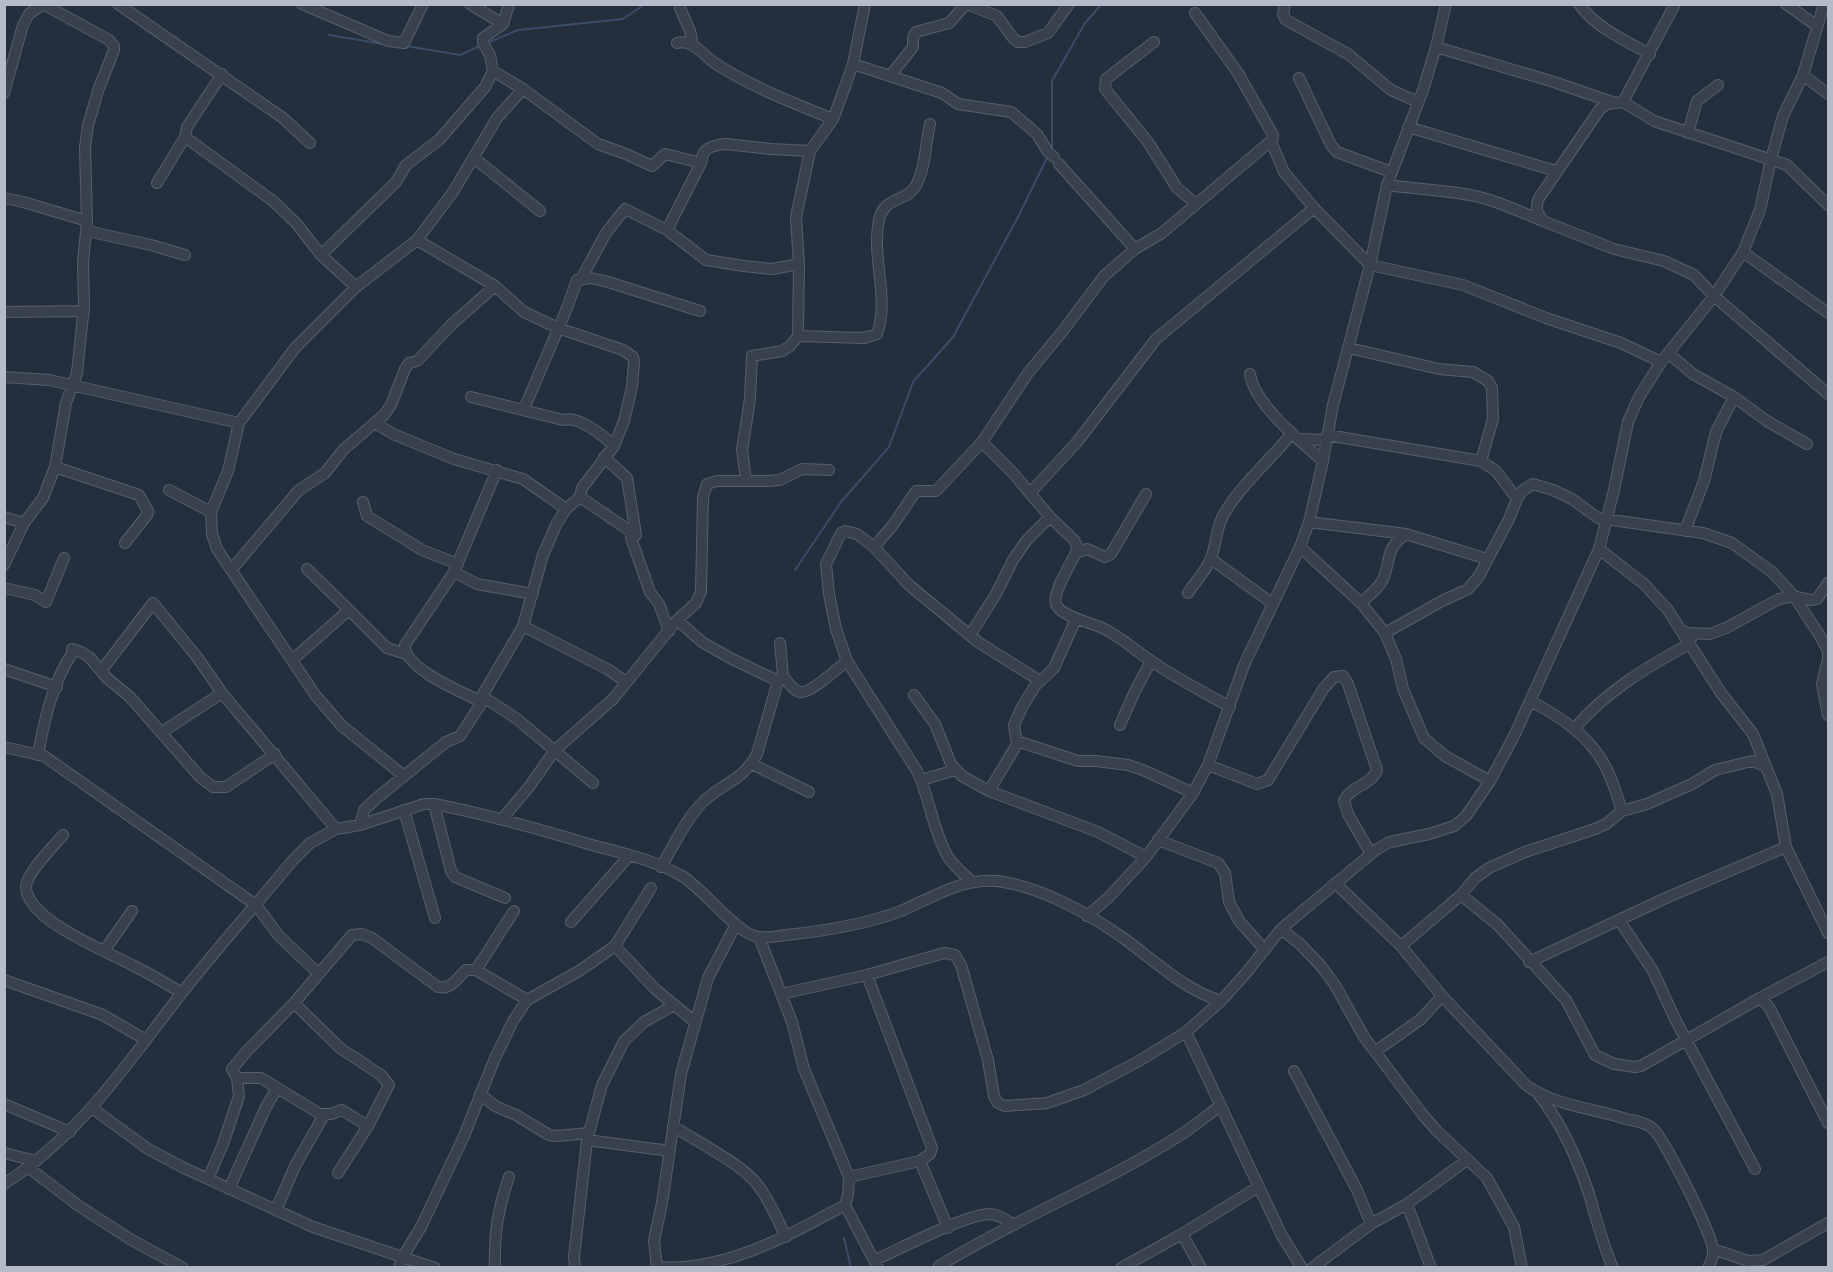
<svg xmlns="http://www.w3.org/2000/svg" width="1833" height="1272" viewBox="0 0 1833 1272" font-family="Poppins,sans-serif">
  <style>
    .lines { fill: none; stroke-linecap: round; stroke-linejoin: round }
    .stream { stroke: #394c67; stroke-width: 2 }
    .minor-casing { stroke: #565f6c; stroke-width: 12 }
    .minor { stroke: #38414e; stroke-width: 10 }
  </style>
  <rect width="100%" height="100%" fill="#242f3e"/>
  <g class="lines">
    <path class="stream" d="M329,35L383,44
      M487,43L518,30L623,19L645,4
      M406,46L460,55L482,45
      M1052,149V81L1085,23L1102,4
      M795,570L841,502L889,447L913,382L953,337L1018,217L1048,156
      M844,1238L851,1268"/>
    <defs>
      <path id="minor" d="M118,4L283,118L310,143
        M302,4L388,41L404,43L423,4
        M470,4L503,24
        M967,4L997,16L1013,38L1018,42H1025L1048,33L1069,4
        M1285,4L1283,14L1286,20L1348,54L1391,90L1418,102
        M1579,4C1595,27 1625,41 1650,54
        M1786,4L1817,26
        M680,8L690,31L693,45
        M1154,42L1106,79L1105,89L1148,142L1177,188L1195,203
        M677,43C692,38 704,56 716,64C752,87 793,103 833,119
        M1436,47L1554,82L1615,103
        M853,64L942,93L958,104L1011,112L1037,134L1048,152L1054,157
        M493,71L523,89L598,144L626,154L652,166L665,154L701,163
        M1803,75L1828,94
        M890,76L913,47V37L916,32L949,23L966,4
        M1299,78L1331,145L1337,152L1391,172
        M4,93L23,25L29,14L43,4
        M1623,102L1675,4
        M1408,127L1556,171
        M1688,133L1697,101L1718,85
        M185,137L273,201L296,223L321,255L356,287
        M1269,144L1273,146L1284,172L1314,208L1370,265L1463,285L1546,318L1621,343L1661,362
        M474,158L540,211
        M1059,164L1135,249
        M157,183L185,137L187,127L222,74
        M1387,185C1421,190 1457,190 1490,200C1508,206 1526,214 1543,221
        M4,198L23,202L87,221
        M1828,205L1787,165L1654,121L1623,102L1607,104L1600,109L1539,198L1537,204V211L1543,221L1614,249L1664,261L1694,275L1714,296L1828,394
        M667,230L701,163C702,160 702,157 703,154C706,147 719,144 726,144L771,149L810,151
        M87,231L151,245L185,255
        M1743,252L1828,313
        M321,255L396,182L406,165L439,140L485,87L493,71L490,55L483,43V38L503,24L509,4
        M581,279L606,233L625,209L667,230L706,260L744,266L772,269L799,264
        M4,312L84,311
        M798,336L864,338L877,334C890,298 871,257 879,220C884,196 905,203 915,187C926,168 925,145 930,124
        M1349,348L1439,369L1473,372L1488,381L1492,388L1493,419L1481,461
        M1668,353L1693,374L1734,397L1767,421L1807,444
        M1250,374C1254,404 1300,441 1323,461
        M4,377L49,380L239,423
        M471,397L563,420C578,415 604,436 614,446
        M524,409L567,308L577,280L591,278L608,282L700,311
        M375,423L393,434L454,459L523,479L566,509
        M1327,435L1481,461L1496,471L1517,499
        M1298,439L1326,440
        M982,442L1013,473L1050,517L1074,540L1077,546L1076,553C1071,563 1052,593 1056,604C1060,616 1089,622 1100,627C1119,635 1133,649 1150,660C1175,678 1204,692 1230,707
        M604,457L627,478L636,535
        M55,467L139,495L148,511L147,515L125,543
        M746,480L742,450L750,399L752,356L782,351L790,346L798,336L799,264L796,217L810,151L833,119L838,106L853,64L865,4
        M169,490L211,512
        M1030,493L1077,442L1156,339L1314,208
        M580,497L636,535L631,538L650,592L659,604L669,631
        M363,502L367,516L422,550L458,564
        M4,517L24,523
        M1309,522L1406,534L1487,559
        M1685,531L1704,481L1716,432L1734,397
        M874,547L893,525L916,491H936L982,442L1028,373L1062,332L1104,276L1135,249L1162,233L1272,140L1273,135L1238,73L1195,13
        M1300,547L1361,603L1385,633L1396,659L1403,689L1424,738L1445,756L1490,781
        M1599,549L1644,584L1668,610L1680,629L1687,633L1710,634L1726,628L1779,599L1794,596L1810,600L1817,599L1828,583
        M1076,553L1087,549L1105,557L1111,554L1146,494
        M1211,559L1273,604
        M4,565L24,523L43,498L55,467L66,403L77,373L84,306L83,262L87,221L85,148L88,125L99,88L114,50V46L109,40L43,4
        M232,569L299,490L325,473L344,449L384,415L391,405L405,369L409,363L417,361L452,324L495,286
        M454,572L477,584L533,594
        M4,588L35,595L46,602L64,558
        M1188,593C1195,582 1207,570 1211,558C1217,543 1215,530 1224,514C1242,483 1270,461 1292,433
        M1361,603C1369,595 1380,588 1384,577C1391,557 1386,548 1406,534
        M349,610L387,648L406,654
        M677,620L702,642L732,659L778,681L783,676C788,682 792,690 800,692C810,694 838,668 847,661
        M523,626L609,670L626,682
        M1680,629L1721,693L1753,734L1777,794L1786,847L1828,933
        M1385,633L1442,601L1468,589L1479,576L1509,519L1517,499L1522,491L1533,484L1553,490L1572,499L1598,518L1703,533L1732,543L1772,572L1794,596L1820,636L1828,651V659
        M970,635L996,594L1013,560L1026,541L1050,517
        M780,643L783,676
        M1828,659L1822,684L1828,715
        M292,660L349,610L307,569
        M4,669L57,687
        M101,671L153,603L197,657L222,693L336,829
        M914,695L935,724L951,764L962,776L989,791L1098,832L1146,857
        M482,696L517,719L593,783
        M1530,701C1560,716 1590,736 1605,766C1613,780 1617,796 1622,811
        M482,702C462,692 404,669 405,645L454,572L497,470
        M1120,725L1134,693L1151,661
        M1574,729C1605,692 1647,667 1689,644L1691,639
        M162,732L222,693
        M1017,741L1078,761H1096L1128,765L1143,770L1193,793
        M4,747L44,756L256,905L279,936L318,973
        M38,755C44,720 53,681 73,652L72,649L81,652L89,657L107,678L130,697L200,777L213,787H226L275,754
        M752,764L809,792
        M1208,765L1257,784L1268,780L1324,688L1334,677L1343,676L1348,684L1377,770C1372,785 1350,786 1344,801L1348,814L1371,854
        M404,776L342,726L316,696L217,549L212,534L211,512L228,471L239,423L295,348L356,287L417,240L453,192L497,118L523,89
        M921,780L955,770
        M989,791L1017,744L1014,725L1022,707L1035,686L1054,668L1076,619
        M434,804L451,871L455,877L505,898
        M404,810L435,918
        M502,819L529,787L555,750L613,699L677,620L696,603L701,592L703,497L707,484L717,481H769L780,480L802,469L829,470
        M360,825L364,810L378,797L446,742L460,736L482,702V696L523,626L543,555L556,525L566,509L580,497L582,488L614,446L624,421L632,387L634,362L633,357L623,350L558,328L524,312L495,286L417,240
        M63,835C54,846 26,873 26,887C27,921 109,952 134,966C151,974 166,984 182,993
        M1158,840L1218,863L1225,873L1229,902L1240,922L1265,950
        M661,867C674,845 686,818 705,800C724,783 744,779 757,754L778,681
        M972,882C964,874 952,865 947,855C932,828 930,798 917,771L847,661L836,629L829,594L826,564L841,533L845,531L857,534L874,547L909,585L978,642L1040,681
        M1335,883L1401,946L1442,996L1526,1085C1555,1106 1593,1108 1626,1119C1634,1121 1645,1122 1652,1128C1664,1137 1712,1234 1713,1250C1714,1256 1711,1262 1708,1268
        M1461,895L1498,925L1566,1000L1595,1055L1614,1064L1635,1067L1641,1066L1760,998L1828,962
        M1087,916L1108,898L1146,857L1193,793L1208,765L1244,665L1300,547L1309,522L1323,461L1333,405L1370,265L1387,185L1423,90L1436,47L1446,4
        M1619,920L1653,971L1675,1019L1755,1169
        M571,922L629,856
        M1281,929L1300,944L1321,966L1335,985L1364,1037L1423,1115L1437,1131L1487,1178L1514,1227L1522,1268
        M615,946L651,888
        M1401,946L1461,895L1475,878L1489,868L1525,852L1595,829L1606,824L1622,811L1647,804L1692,784L1715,770L1752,761L1765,766
        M104,951L132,911
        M1529,962L1668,897L1786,847
        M476,970L514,911
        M4,980L103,1015L146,1040
        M781,994L867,975L944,953L955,955L961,965L988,1060L994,1096L998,1103L1005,1106L1047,1103L1084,1090L1139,1061L1186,1032L1221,1001L1246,973L1281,929L1377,849L1390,842L1429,834L1454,826L1466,816L1490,781L1515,734L1599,549L1614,490L1628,422L1639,397L1661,362L1714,296L1743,252L1760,210L1771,159L1783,116L1803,75L1824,4
        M1760,998L1769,1007L1828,1123
        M294,1003L340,1048L381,1075L389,1085L368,1126L338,1173
        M1186,1032L1282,1236L1302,1268
        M1376,1051L1421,1019L1442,996
        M1294,1071L1357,1190L1371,1224
        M237,1078H261L320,1114H331L342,1110L368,1126
        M480,1094L495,1106L516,1115L549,1135L557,1136L589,1133
        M1539,1095C1561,1123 1577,1158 1588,1191C1596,1217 1602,1243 1613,1268
        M4,1104L70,1132
        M92,1108L148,1149L182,1167L313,1227L435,1268
        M673,1126C694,1140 743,1165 757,1184C769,1199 777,1219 786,1237
        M587,1140L670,1151
        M4,1153L36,1161
        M920,1161L948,1228
        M29,1168L79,1206L130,1239L183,1268
        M849,1177L920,1161L930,1154L932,1148L867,975
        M208,1179L223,1144L239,1096L237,1078L232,1069L246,1052L294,1003L352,935L362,934L372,938L438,987C452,990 457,978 466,970H476L527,1000
        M4,1184C81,1134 126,1065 181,994C217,948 256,905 293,860L310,843L336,829L360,825L424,804H434C487,814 539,829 592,845C621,853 655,860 682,876C704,889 737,935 759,937C767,938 778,936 786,935C825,931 864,925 901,911C934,897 966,875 1004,882C1047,890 1091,915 1126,940C1156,962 1185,990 1221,1001
        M229,1189L265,1109L277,1088
        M1407,1204L1431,1268
        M845,1205L878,1268
        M276,1210L295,1166L324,1115
        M1182,1234L1201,1268
        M1713,1249L1748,1261L1763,1260L1828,1223
        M875,1260C902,1248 962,1216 989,1214C999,1214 1006,1220 1014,1225
        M939,1266C1017,1218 1102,1185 1179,1136C1193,1127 1206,1116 1220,1106
        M657,1267C725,1272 787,1236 845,1205L848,1195L849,1177L804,1069L792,1022L759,937
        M399,1268L402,1258L421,1227L464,1136L495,1058L513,1021L527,1000L579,971L615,946L655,989L695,1022
        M495,1268C494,1233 498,1209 509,1177
        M575,1268L574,1257L587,1140L602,1085L624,1041L644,1022L674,1005
        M657,1268L654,1241L662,1203L681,1074L708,978L736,924
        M1121,1268L1182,1234L1258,1187
        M1312,1268L1371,1224L1407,1204L1467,1160"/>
    </defs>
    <use href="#minor" class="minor-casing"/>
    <use href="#minor" class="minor"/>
  </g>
  <rect width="1833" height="1272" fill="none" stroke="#b4bcc9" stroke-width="12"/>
</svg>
